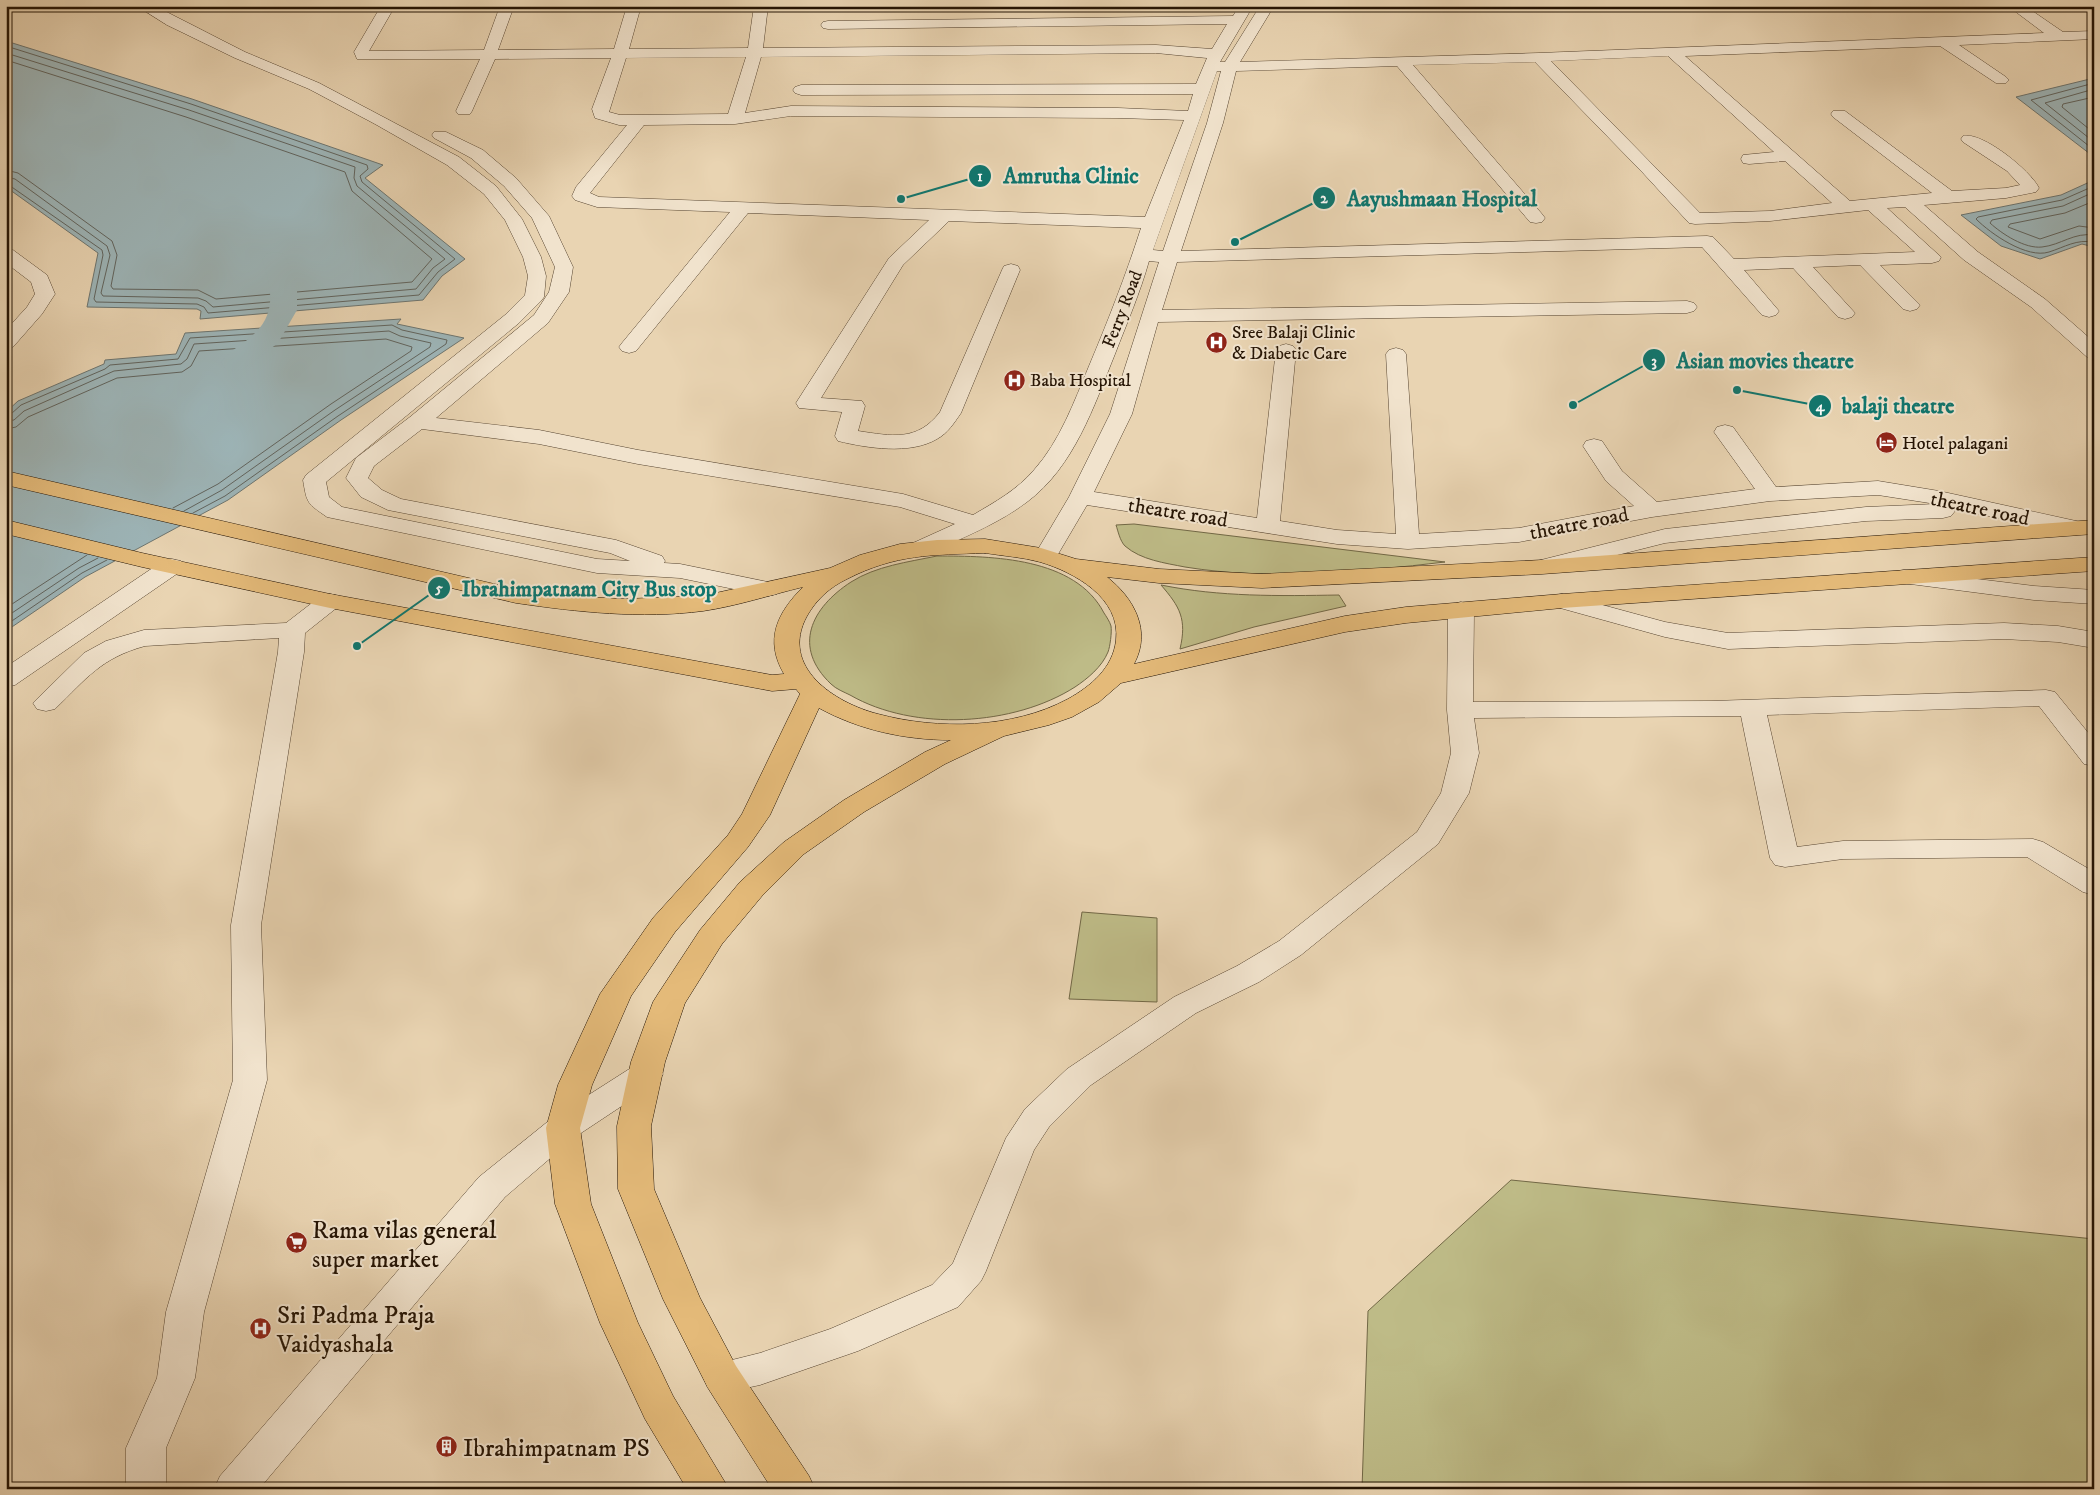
<svg xmlns="http://www.w3.org/2000/svg" width="2100" height="1495" viewBox="0 0 2100 1495" font-family="'IM FELL DW Pica',serif">
  <style>
    .green { fill: #bebb87; stroke: #726846 }
    .water { fill: #9db5b8; stroke: #6d7570 }
    .lines { fill: none; stroke-linecap: round; stroke-linejoin: round }
    .shore { stroke: #61645e; stroke-width: 1 }
    .canal { fill: #9db5b8; fill-rule: evenodd }
    .minor-casing { stroke: #564430; stroke-width: 1 }
    .highway-casing { stroke: #251404; stroke-width: 1 }
    .minor { fill: #f1e3cd; fill-rule: evenodd }
    .highway { fill: #e4ba79; fill-rule: evenodd }
    .labels { text-anchor: middle; stroke-width: 4; stroke-linejoin: round; paint-order: stroke }
    .far-street-label { font-size: 18px; fill: #251404; stroke: #f1e3cd }
    .far-poi-label { font-size: 18px; fill: #251404; stroke: #f1e3cd; text-anchor: start }
    .street-label { font-size: 21px; fill: #251404; stroke: #f1e3cd }
    .near-poi-label { font-size: 25px; fill: #251404; stroke: #f1e3cd; text-anchor: start }
    .leader { fill: none; stroke: #0f766e; stroke-width: 2 }
    .callout-dot { fill: #0f766e; stroke: #f1e3cd; stroke-width: 2 }
    .mark-label { font-size: 15px; text-anchor: middle; font-weight: bold; fill: #fff }
    .callout-label { font-size: 22px; text-anchor: middle; font-weight: bold; fill: #0f766e; stroke: #f1e3cd; stroke-width: 4; stroke-linejoin: round; paint-order: stroke }
  </style>
  <rect width="100%" height="100%" fill="#e9d4b2"/>
  <filter id="stains"><feTurbulence type="fractalNoise" baseFrequency=".004" numOctaves="4"/><feColorMatrix values="0 0 0 0 .2 0 0 0 0 .09 0 0 0 0 .02 0 0 0 .5 -.17"/></filter>
  <radialGradient id="worn" r=".72"><stop offset=".6" stop-color="#630" stop-opacity="0"/><stop offset="1" stop-color="#630" stop-opacity=".3"/></radialGradient>
  <path class="green" d="M1134,524L1445,562C1359,572 1271,581 1185,567C1165,563 1141,560 1125,546C1120,541 1118,531 1116,525Z
    M937,556C992,556 1075,557 1104,613C1106,616 1110,622 1111,626C1112,632 1110,647 1108,652C1102,667 1087,679 1075,687C1014,726 914,732 850,695C844,692 836,689 831,684C792,647 811,608 851,582C876,566 908,562 937,556Z
    M1161,585C1220,597 1279,596 1339,595L1346,606L1254,627L1180,649C1187,619 1180,607 1161,585Z
    M1082,912L1157,918V1002L1069,999Z
    M1511,1180L2094,1239V1489H1362L1368,1311Z"/>
  <path class="water" d="M6,41L192,99L383,165L365,178L465,259L442,276L423,300L200,319L201,311L197,309L87,307L98,253L6,187Z
    M2094,78V157L2016,97Z
    M2094,180V247L2082,244L2040,259L2001,246L1961,215L2061,195Z
    M401,319L397,324L464,338L341,420L228,500L85,577L6,631V412L18,401L104,364L105,360L176,354L185,333Z"/>
  <g class="lines">
    <path class="shore" d="M6,46L191,104L367,165L368,169L360,176L362,182L455,259L438,272L419,295L208,313L204,307L197,304L96,302L94,299L103,255L102,250L6,183
      M6,53L189,110L355,167L354,178L357,186L445,259L433,268L416,289L213,307L206,301L198,298L103,296L101,293L110,255L107,246L15,179L6,177
      M6,60L186,117L345,172L352,191L432,259L412,282L216,299L198,290L113,289L111,286L117,255L112,241L18,173L6,170
      M2094,83L2031,100L2094,150
      M2094,89L2045,103L2094,142
      M2094,97L2063,104L2062,107L2094,133
      M2094,186L2062,200L1978,217L1976,219C1991,234 2027,259 2049,252C2065,247 2076,239 2094,242
      M2094,192L2063,206L1992,220L1990,223C2002,234 2025,249 2042,247C2061,245 2074,232 2094,235
      M2094,201L2065,213L2010,224L2008,227L2040,239L2079,226L2094,228
      M6,415L11,414L21,405L105,369L110,365L178,359L190,338L392,325L402,330L447,340L446,344L338,416L225,496L193,513
      M6,421L14,420L24,411L114,371L181,364L187,359L194,344L389,331L400,336L431,343L430,347L335,410L222,490L184,511
      M6,429L16,427L28,417L117,378L182,372L191,366L199,351L386,339L412,347L411,351L331,404L218,484L173,508
      M6,608L87,555
      M6,617L79,568L98,558
      M6,625L82,573L107,560"/>
    <path class="canal" d="M275,252L284,254L297,285V310L278,343L245,368L235,371L225,368L221,362C230,349 245,344 256,332C277,311 271,285 262,260L266,254Z"/>
    <defs>
      <path id="minor" d="M137,6H155L245,52L319,83L459,157L496,186L522,219L541,257L546,276L544,297L541,301L519,323L326,482L329,497L342,507L597,559L630,561L610,553L388,510L361,497L346,478L356,458L410,417L534,315L549,292L555,267L532,218L504,186L471,158L434,138L432,135L434,132H446L483,150L516,178L549,216L573,267L569,292L548,323L436,418L539,430L638,450L903,494L973,515C995,502 1017,490 1034,470C1060,441 1074,402 1089,366C1108,321 1126,275 1141,228L949,221L903,265L821,398L862,401L865,406L858,431C892,436 917,442 940,412L1002,270L1004,266L1011,264L1018,266L1020,270L961,413C954,423 948,433 937,439C910,455 867,448 838,441L835,436L842,412L799,408L796,403L889,258L929,220L748,213L636,351L629,353L622,351L619,347L622,343L730,212L597,207L575,200L572,196L576,187L627,125H619L595,118L592,109L611,58L495,59L472,111L470,114H458L456,111L480,59H357L354,52L381,6H395L369,51L484,50L500,6H514L498,50L614,49L627,6H641L629,49L748,48L754,6H768L763,48L1156,45L1212,49L1227,24L828,29L823,28L821,25L823,22L828,21L1233,16L1239,6H1253L1220,62H1225L1260,6H1274L1240,62L1539,53L2044,33L2008,6H2025L2063,32L2094,31V39L1959,45L2006,77L2009,80L2006,83H1996L1940,46L1685,56L1850,201L1932,193L1833,117L1831,114L1833,111H1845L1952,191L2006,188L2020,185L2007,171L1963,142L1961,139L1963,136C1982,131 2031,171 2039,188L2036,192L2006,198L1924,205L1978,252L2045,299L2094,342V359L2087,357L2031,307L1964,260L1905,207L1887,208L1941,257L1939,261L1932,263L1880,265L1920,305L1917,309L1910,311L1903,309L1860,265L1813,267L1855,313L1852,317L1845,319L1838,317L1793,268L1744,270L1779,311L1776,315L1769,317L1762,315L1702,247L1177,262L1162,310L1687,301L1694,303L1697,307L1694,311L1687,313L1158,322L1132,414L1094,492L1257,518L1276,350L1279,346L1286,344L1293,346L1296,350L1280,521L1337,530L1396,534L1386,354L1389,350L1396,348L1403,350L1406,354L1419,534L1519,528L1634,506L1606,481L1583,446L1586,441L1594,439L1602,441L1622,471L1657,502L1755,489L1714,432L1717,427L1725,425L1733,427L1776,487L1878,481L1939,491L2076,521L2084,523L2088,528L2084,533L2076,535L1952,508L1955,511L1951,516L1943,518L1866,521L1665,543L1546,573L1537,571L1534,566L1537,561L1665,529L1866,507L1936,504L1878,495L1770,501L1652,517L1519,542L1408,549L1337,544L1087,505L1054,561L1046,563L1038,561L1034,556L1069,497L1110,414L1159,262L1149,261C1140,293 1127,323 1115,354C1094,406 1074,467 1027,502C998,524 962,538 929,553L921,555L913,553L909,548L913,543L955,524L900,507L638,464L539,444L422,429L374,466L368,478L382,490L401,499L616,540L662,556L665,561L664,563L680,564L768,582L777,584L780,589L777,594L768,596L680,578L597,573L327,517C307,503 307,504 303,480L306,475L505,315L525,295L528,276L523,257L505,220L484,194L447,165L375,124L309,89L235,58L167,25ZM1156,53L1207,58L1196,84L801,85L795,87L793,90L795,93L801,95L1193,94L1188,111L1118,108L791,106L745,113L761,57ZM1668,56L1774,152L1743,155L1741,159L1743,163L1749,164L1785,161L1832,203L1770,211L1700,213L1551,61ZM746,57L728,114L620,115L609,112L626,58ZM1535,62L1643,173L1689,223L1695,224L1770,221L1868,210L1915,252L1734,259L1713,237L1707,236L1181,251L1223,123L1236,71L1397,66L1530,222L1536,223L1542,222L1545,218L1542,214L1413,65ZM1217,71H1221L1207,123L1163,251L1153,250ZM791,116L1118,118L1184,120L1145,217L599,197L590,193L644,125L735,124Z
        M6,248L13,250L47,275L55,294L42,314L13,347L6,349V330L27,307L35,294L31,282L6,263Z
        M172,559L181,561L184,566L181,571L15,685L6,687V667L163,561Z
        M1904,570L2034,586L2094,590V604L2034,600L1895,582L1892,577L1895,572Z
        M330,594L339,596L342,601L339,606L305,633L304,652L261,925L267,1080L204,1312L195,1378L166,1448V1489H126V1448L157,1378L166,1312L233,1080L231,925L278,652L279,638L145,646C101,658 87,678 55,709L46,711L37,709L33,703L84,653L106,641L144,630L286,623L321,596Z
        M1562,594L1665,622L1728,633L2004,623L2058,626L2094,632V648L2058,642L2004,639L1728,649L1665,637L1553,606L1550,601L1553,596Z
        M1461,602L1470,605L1474,610L1473,702L1712,701L2046,690L2055,692L2094,740V766L2084,764L2039,706L1767,715L1797,847L1843,841L2033,839L2043,842L2094,872V895L2083,892L2027,857L1843,859L1785,867L1775,865L1770,858L1741,716L1474,718L1479,753L1469,793L1438,844L1301,955L1259,982L1196,1013L1091,1085L1049,1127L1034,1150L986,1271L981,1281L958,1307L858,1351L760,1385L722,1393L708,1388L703,1377L708,1366L760,1353L830,1329L932,1285L953,1263L1006,1138L1025,1109L1067,1069L1174,997L1237,966L1279,941L1417,832L1441,793L1451,753L1447,710L1448,610L1452,605Z
        M646,1062L658,1066L663,1074L658,1082L575,1137L505,1197L259,1489H214L220,1476L479,1177L551,1119L634,1066Z"/>
      <path id="highway" d="M6,471L516,589L570,596L623,599L702,596L830,568L860,555L900,544L937,540L985,539L1041,548L1076,559L1159,569L1262,574L1542,560L2094,520V534L1542,574L1262,588L1159,583L1107,577C1134,598 1152,631 1134,664L1345,616L1406,607L1562,594L2094,557V571L1562,608L1406,623L1345,632L1121,683L1099,702L1072,717L1049,725L1004,736L945,764L864,812L804,854L762,896L722,944L685,1003L665,1062L651,1126L654,1189L700,1298L736,1366L809,1476L815,1489H772L708,1388L663,1299L618,1189L617,1126L631,1062L653,1002L658,994L700,930L740,882L784,842L844,800L925,752L951,740C905,740 859,730 819,708L770,815L748,847L675,932L631,996L592,1085L580,1128L591,1204L638,1323L673,1396L729,1489H687L645,1419L600,1323L555,1204L546,1128L558,1085L600,994L653,918L728,835L742,814L800,694L796,689L772,691L330,608L142,567L6,534V520L142,553L330,594L772,675L784,674C764,640 777,613 803,587C770,595 737,606 703,611C641,619 578,612 516,603L6,485ZM985,553C1003,556 1022,557 1040,562C1074,572 1121,598 1116,640C1113,668 1091,686 1068,699C1012,729 938,730 878,714C835,703 779,667 807,616C816,600 830,587 847,579C896,554 932,555 985,553Z"/>
    </defs>
    <use href="#minor" class="minor-casing"/>
    <use href="#highway" class="highway-casing"/>
    <use href="#minor" class="minor"/>
    <use href="#highway" class="highway"/>
  </g>
  <defs>
    <symbol id="hospital-disc" viewBox="-11 -11 22 22"><circle r="9.5" fill="#8f2418" stroke="#f1e3cd"/><path d="M-5-5h3v3.5h4V-5h3V5h-3V1.5h-4V5h-3Z" fill="#fff"/></symbol>
    <symbol id="hotel-disc" viewBox="-11 -11 22 22"><circle r="9.5" fill="#8f2418" stroke="#f1e3cd"/><path d="M-6-4.5h1.5V1H6V5H4.5V3h-9V5H-6ZM-4 0a1.8 1.8 0 1 1 3.6 0ZM.5 0V-2.5h3Q6-2.5 6 0Z" fill="#fff"/></symbol>
    <symbol id="supermarket-disc" viewBox="-11 -11 22 22"><circle r="9.5" fill="#8f2418" stroke="#f1e3cd"/><path d="M-6-5.5h2.5l.6 2H6L4.5 2H-2.5L-4.4-4H-6ZM-1.5 3.2a1.3 1.3 0 1 0 .1 0ZM3 3.2a1.3 1.3 0 1 0 .1 0Z" fill="#fff"/></symbol>
    <symbol id="building-disc" viewBox="-11 -11 22 22"><circle r="9.5" fill="#8f2418" stroke="#f1e3cd"/><path d="M-4-6H4V6H1V3H-1V6H-4ZM-2.5-4.3h1.7v1.8h-1.7ZM.8-4.3h1.7v1.8H.8ZM-2.5-1h1.7V.8h-1.7ZM.8-1h1.7V.8H.8Z" fill="#fff"/></symbol>
  </defs>
  <g fill-rule="evenodd">
    <use href="#hospital-disc" x="1204" y="330" width="25" height="25"/>
    <use href="#hospital-disc" x="1002" y="368" width="25" height="25"/>
    <use href="#hotel-disc" x="1874" y="430" width="25" height="25"/>
    <use href="#supermarket-disc" x="284" y="1230" width="25" height="25"/>
    <use href="#hospital-disc" x="248" y="1316" width="25" height="25"/>
    <use href="#building-disc" x="434" y="1434" width="25" height="25"/>
  </g>
  <g class="labels">
    <g class="far-street-label">
      <text transform="translate(1122 309) rotate(-69)" y="6">Ferry Road</text>
    </g>
    <g class="far-poi-label">
      <text x="1232" y="338">Sree Balaji Clinic<tspan x="1232" dy="21">&amp; Diabetic Care</tspan></text>
      <text x="1030" y="386">Baba Hospital</text>
      <text x="1902" y="449">Hotel palagani</text>
    </g>
    <g class="street-label">
      <text transform="translate(1980 508) rotate(12)" y="7">theatre road</text>
      <text transform="translate(1178 512) rotate(9)" y="7">theatre road</text>
      <text transform="translate(1579 523) rotate(-11)" y="7">theatre road</text>
    </g>
    <g class="near-poi-label">
      <text x="312" y="1238">Rama vilas general<tspan x="312" dy="29">super market</tspan></text>
      <text x="277" y="1323">Sri Padma Praja<tspan x="277" dy="29">Vaidyashala</tspan></text>
      <text x="463" y="1456">Ibrahimpatnam PS</text>
    </g>
  </g>
  <path class="leader" d="M901 199L980 176M1235 242L1324 198M1573 405L1654 360M1737 390L1820 406M357 646L439 588"/>
  <g class="callout-dot">
    <circle cx="901" cy="199" r="5"/>
    <circle cx="1235" cy="242" r="5"/>
    <circle cx="1573" cy="405" r="5"/>
    <circle cx="1737" cy="390" r="5"/>
    <circle cx="357" cy="646" r="5"/>
    <circle cx="980" cy="176" r="12"/>
    <circle cx="1324" cy="198" r="12"/>
    <circle cx="1654" cy="360" r="12"/>
    <circle cx="1820" cy="406" r="12"/>
    <circle cx="439" cy="588" r="12"/>
  </g>
  <g class="mark-label">
    <text x="980" y="181">1</text>
    <text x="1324" y="203">2</text>
    <text x="1654" y="366">3</text>
    <text x="1820" y="411">4</text>
    <text x="439" y="593">5</text>
  </g>
  <g class="callout-label">
    <text x="1071" y="183">Amrutha Clinic</text>
    <text x="1442" y="206">Aayushmaan Hospital</text>
    <text x="1765" y="368">Asian movies theatre</text>
    <text x="1898" y="413">balaji theatre</text>
    <text x="589" y="596">Ibrahimpatnam City Bus stop</text>
  </g>
  <rect width="2100" height="1495" fill="none" stroke="#e9d4b2" stroke-width="25"/>
  <rect x="8" y="8" width="2085" height="1480" fill="none" stroke="#251404" stroke-width="2.5"/>
  <rect x="12" y="12" width="2075" height="1470" fill="none" stroke="#251404"/>
  <rect width="100%" height="100%" filter="url(#stains)"/>
  <rect width="100%" height="100%" fill="url(#worn)"/>
</svg>
